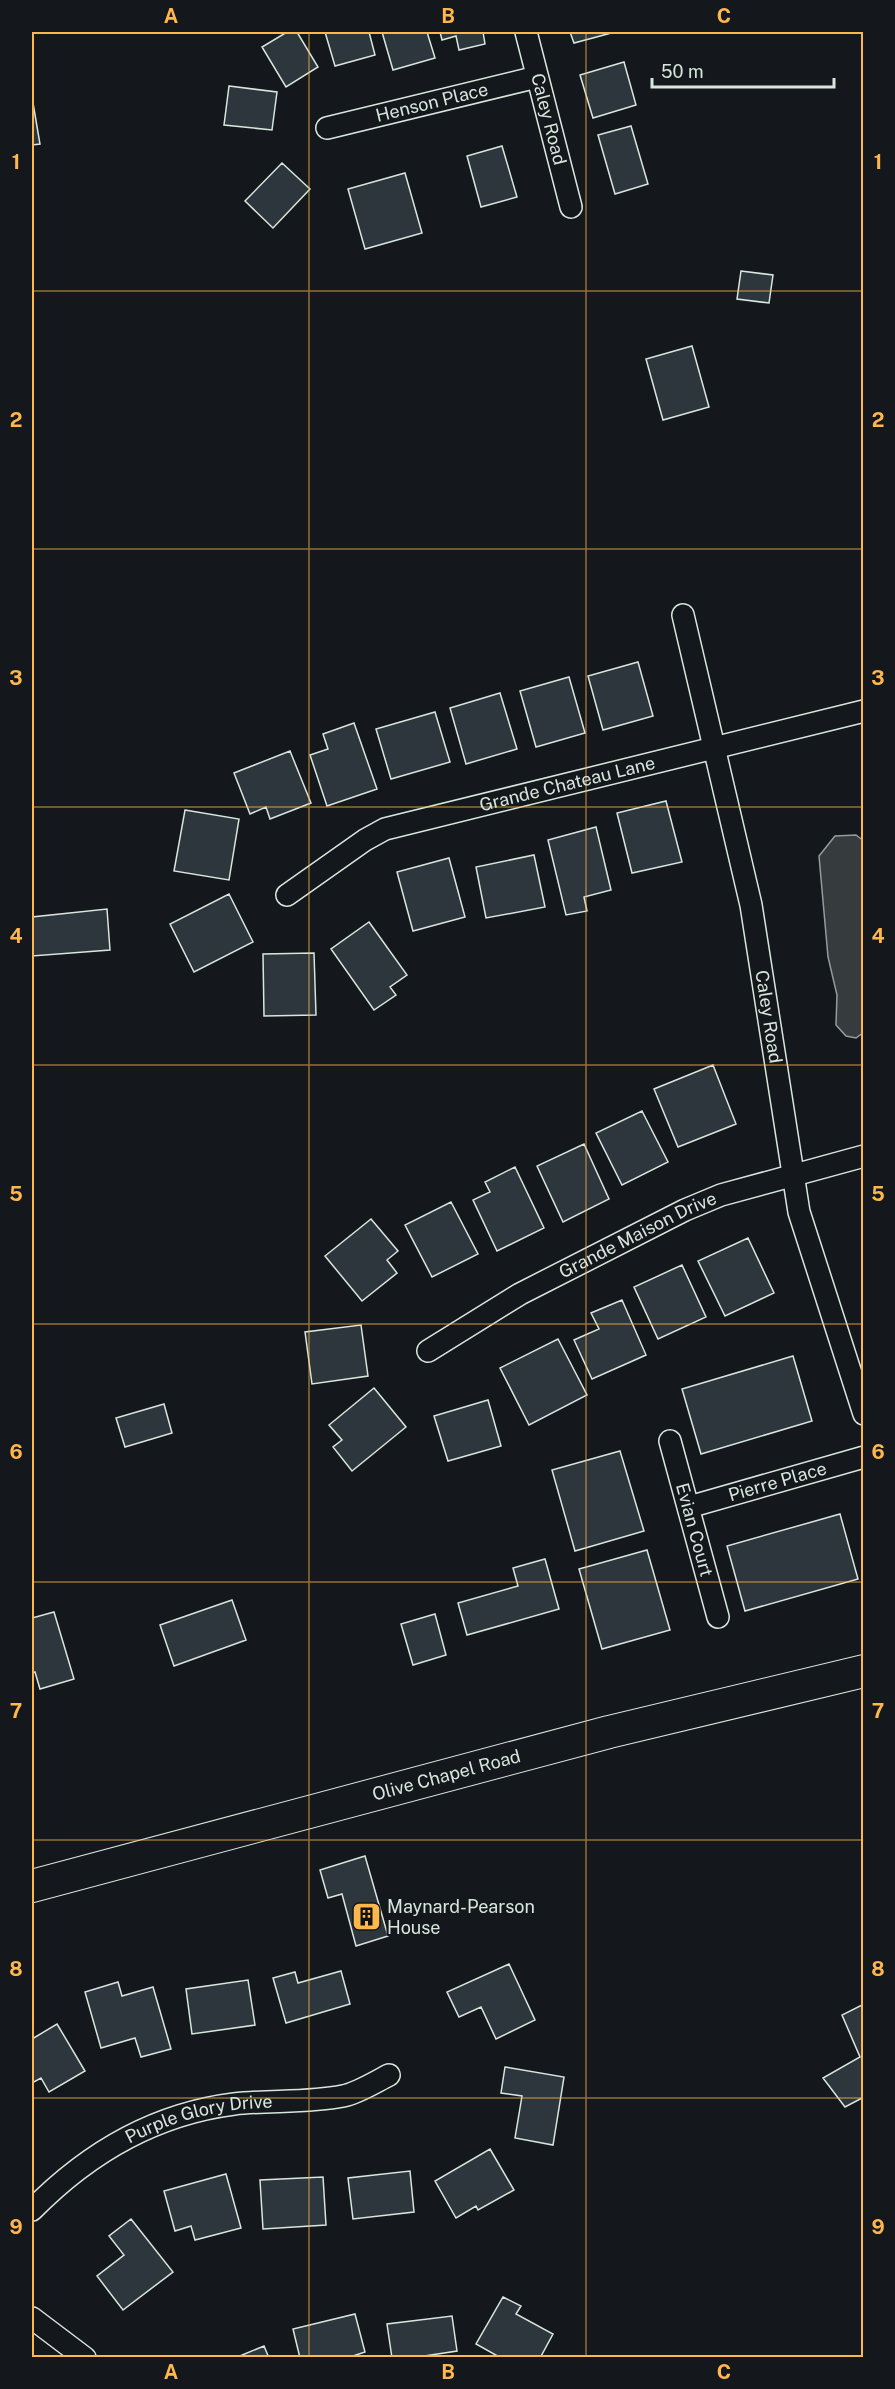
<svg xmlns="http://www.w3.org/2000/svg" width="895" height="2389" viewBox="0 0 895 2389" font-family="'Public Sans',sans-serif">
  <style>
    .water { fill: #363b3e; stroke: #939e99; stroke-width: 1.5 }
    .building { fill: #2c363c; stroke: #d8e6dc; stroke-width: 1.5 }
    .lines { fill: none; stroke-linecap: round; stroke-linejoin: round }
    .street-casing { stroke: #d8e6dc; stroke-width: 24 }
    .secondary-casing { stroke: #d8e6dc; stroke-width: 34 }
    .street { stroke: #14181c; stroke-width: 21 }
    .secondary { stroke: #14181c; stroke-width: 32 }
    .grid { fill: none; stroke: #ffb74d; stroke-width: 1.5; stroke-opacity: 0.55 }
    .labels { text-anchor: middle; stroke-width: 4.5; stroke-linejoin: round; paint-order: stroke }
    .street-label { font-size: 18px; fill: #d8e6dc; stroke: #14181c }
    .poi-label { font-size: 18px; fill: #d8e6dc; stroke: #14181c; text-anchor: start }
    .neatline { fill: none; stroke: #ffb74d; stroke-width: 2 }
    .grid-label { font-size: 20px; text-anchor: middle; font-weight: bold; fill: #ffb74d }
  </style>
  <rect width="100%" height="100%" fill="#14181c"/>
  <path class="water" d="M856,835L864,841V1032L856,1038L846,1036L836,1025L837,995L828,957L819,856L835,836Z"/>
  <path class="building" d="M287,32H297L318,67L286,87L262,47Z
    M325,32H369L375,55L335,66Z
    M382,32H427L435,58L393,70Z
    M440,32H483L485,44L459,50L456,36L442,40Z
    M570,32H615L574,43Z
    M624,62L636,105L593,118L580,75Z
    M229,86L277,92L272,130L224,125Z
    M32,97L40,144L32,145Z
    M631,126L648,184L615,194L598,135Z
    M502,146L517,197L481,207L467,156Z
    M282,163L310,189L273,228L245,201Z
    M405,173L422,233L365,249L348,189Z
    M741,271L773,275L769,303L737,299Z
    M692,346L709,407L663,420L646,359Z
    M638,662L653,716L603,730L588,676Z
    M569,677L585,733L536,747L520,691Z
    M500,693L517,749L466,764L450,708Z
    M435,712L450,762L391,779L376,729Z
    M354,723L377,789L327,806L310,755L328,749L323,734Z
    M290,751L311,803L270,819L266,807L250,814L234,773Z
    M666,801L682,862L632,873L617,813Z
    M185,810L239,819L229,880L174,871Z
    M596,827L611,890L584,897L587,911L566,915L548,840Z
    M534,855L545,907L486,918L476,867Z
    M449,858L465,917L413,931L397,872Z
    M229,894L253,942L194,972L170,924Z
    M107,909L110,950L32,956V917Z
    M369,922L407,975L390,987L396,995L374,1010L331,949Z
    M314,953L316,1015L264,1016L263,954Z
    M713,1065L736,1124L678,1147L654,1089Z
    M642,1111L668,1162L622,1185L596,1133Z
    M584,1144L609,1199L563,1222L537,1166Z
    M515,1167L544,1228L497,1251L473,1200L490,1192L485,1182Z
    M451,1202L478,1254L432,1277L405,1225Z
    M371,1219L398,1251L387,1260L397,1273L362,1301L325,1256Z
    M748,1238L774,1293L725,1316L698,1261Z
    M682,1265L706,1317L658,1339L634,1287Z
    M622,1300L646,1355L592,1379L574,1340L599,1329L591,1313Z
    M361,1325L368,1376L312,1384L305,1332Z
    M558,1339L587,1395L529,1425L500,1368Z
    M793,1356L812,1421L701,1454L682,1389Z
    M374,1388L406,1427L352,1471L333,1447L342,1440L329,1425Z
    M488,1400L501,1446L448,1461L434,1416Z
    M164,1404L172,1433L125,1447L116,1418Z
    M620,1451L644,1531L575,1551L552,1470Z
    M840,1514L858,1579L745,1611L727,1546Z
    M647,1550L670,1630L602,1649L579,1569Z
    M545,1559L559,1609L467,1635L458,1603L518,1586L513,1568Z
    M232,1600L246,1640L174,1666L160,1625Z
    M54,1612L74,1679L40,1689L35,1672L32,1673V1618Z
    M435,1614L446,1655L413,1665L401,1624Z
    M365,1856L388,1936L356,1946L342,1894L328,1898L320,1870Z
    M509,1964L535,2020L496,2039L481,2007L459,2017L447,1992Z
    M341,1971L350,2004L286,2023L273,1978L295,1972L298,1983Z
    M248,1980L255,2025L192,2034L186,1989Z
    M118,1982L122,1996L153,1987L171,2049L141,2057L135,2038L101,2048L85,1992Z
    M864,2004V2097L845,2107L823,2078L860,2057L842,2015Z
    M57,2024L85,2071L49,2092L41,2078L32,2083V2039Z
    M505,2067L564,2077L553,2145L515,2138L522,2096L501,2093Z
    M490,2149L514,2190L478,2210L476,2206L456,2218L435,2181Z
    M410,2171L414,2212L353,2219L348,2178Z
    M226,2174L241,2228L195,2240L191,2226L175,2231L164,2191Z
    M323,2177L326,2225L263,2229L260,2180Z
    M131,2219L173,2272L123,2310L97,2276L124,2255L109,2236Z
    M503,2297L521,2306L516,2314L553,2334L540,2358H501L476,2344Z
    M355,2314L365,2352L347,2358H300L293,2329Z
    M452,2316L457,2351L411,2358H392L387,2324Z
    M264,2346L269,2358H235Z"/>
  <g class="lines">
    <defs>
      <g id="street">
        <path id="s1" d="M526,32L571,207"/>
        <path id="s2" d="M327,128L537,77"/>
        <path id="s3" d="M683,615L751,905L799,1212L864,1414"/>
        <path id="s4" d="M287,895L365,840L385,829L864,711"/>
        <path id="s5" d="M428,1351L520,1294L685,1210L721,1195L864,1156"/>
        <path id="s6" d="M670,1441L718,1617"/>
        <path id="s7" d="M689,1507L864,1457"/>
        <path id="s8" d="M32,2210C87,2154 155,2114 234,2104C270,2100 308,2103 343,2096C358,2093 375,2082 389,2075"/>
        <path d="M32,2318L85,2358"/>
      </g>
      <g id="secondary">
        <path id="s9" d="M32,1886L609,1732L864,1671"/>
      </g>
    </defs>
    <use href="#street" class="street-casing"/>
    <use href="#secondary" class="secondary-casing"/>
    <use href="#street" class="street"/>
    <use href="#secondary" class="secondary"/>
  </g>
  <path class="grid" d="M309,32V2358M586,32V2358M32,291H864M32,549H864M32,807H864M32,1065H864M32,1324H864M32,1582H864M32,1840H864M32,2098H864"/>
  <defs>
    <symbol id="building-square" viewBox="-11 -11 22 22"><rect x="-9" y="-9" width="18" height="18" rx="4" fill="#ffb74d" stroke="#14181c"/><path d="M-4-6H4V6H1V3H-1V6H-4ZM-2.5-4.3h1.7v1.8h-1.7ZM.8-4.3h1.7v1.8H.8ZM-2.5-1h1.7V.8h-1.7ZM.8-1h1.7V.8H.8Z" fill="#111"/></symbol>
  </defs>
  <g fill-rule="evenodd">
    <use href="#building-square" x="350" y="1900" width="33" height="33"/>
  </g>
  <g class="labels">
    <g class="street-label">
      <text dy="6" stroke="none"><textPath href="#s2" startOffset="108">Henson Place</textPath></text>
      <text dy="6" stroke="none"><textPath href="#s1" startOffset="90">Caley Road</textPath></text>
      <text dy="6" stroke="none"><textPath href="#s4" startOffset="306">Grande Chateau Lane</textPath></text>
      <text dy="6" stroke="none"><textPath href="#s3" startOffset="411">Caley Road</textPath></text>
      <text dy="6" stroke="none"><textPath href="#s5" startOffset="240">Grande Maison Drive</textPath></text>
      <text dy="6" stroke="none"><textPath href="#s7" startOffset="92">Pierre Place</textPath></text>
      <text dy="6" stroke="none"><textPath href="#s6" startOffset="92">Evian Court</textPath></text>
      <text dy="6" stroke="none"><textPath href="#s9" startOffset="429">Olive Chapel Road</textPath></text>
      <text dy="6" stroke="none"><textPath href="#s8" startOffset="195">Purple Glory Drive</textPath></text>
    </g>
    <g class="poi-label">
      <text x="387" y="1913">Maynard-Pearson<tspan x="387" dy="21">House</tspan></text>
    </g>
  </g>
  <rect width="895" height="2389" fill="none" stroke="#14181c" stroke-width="66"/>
  <path d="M652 78v9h182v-9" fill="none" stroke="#d8e6dc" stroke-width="3"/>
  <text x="661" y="78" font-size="18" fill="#d8e6dc" stroke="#14181c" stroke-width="4.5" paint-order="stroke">50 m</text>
  <rect x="33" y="33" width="829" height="2323" class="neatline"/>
  <g class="grid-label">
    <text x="171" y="23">A</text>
    <text x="448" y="23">B</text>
    <text x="724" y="23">C</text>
    <text x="16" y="169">1</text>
    <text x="878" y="169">1</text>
    <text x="16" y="427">2</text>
    <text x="878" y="427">2</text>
    <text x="16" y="685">3</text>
    <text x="878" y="685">3</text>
    <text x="16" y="943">4</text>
    <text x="878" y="943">4</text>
    <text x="16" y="1201">5</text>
    <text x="878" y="1201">5</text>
    <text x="16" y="1459">6</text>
    <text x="878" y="1459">6</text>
    <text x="16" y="1718">7</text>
    <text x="878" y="1718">7</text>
    <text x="16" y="1976">8</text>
    <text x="878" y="1976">8</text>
    <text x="16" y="2234">9</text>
    <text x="878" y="2234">9</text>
    <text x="171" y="2379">A</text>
    <text x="448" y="2379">B</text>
    <text x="724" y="2379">C</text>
  </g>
</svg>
